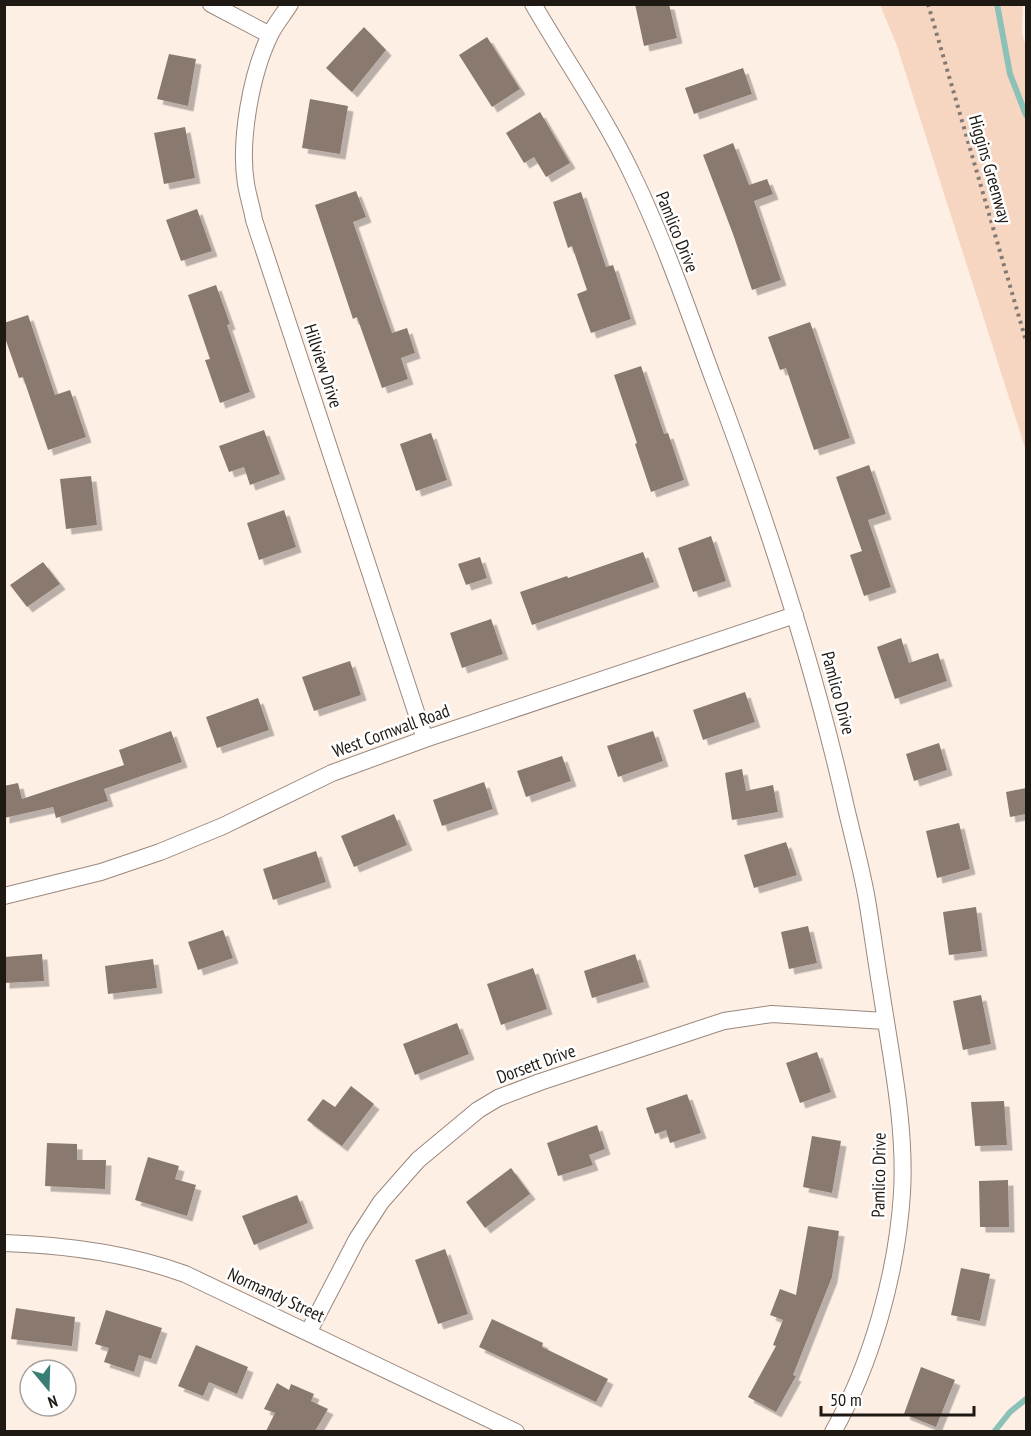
<svg xmlns="http://www.w3.org/2000/svg" width="1031" height="1436" viewBox="0 0 1031 1436" font-family="'PT Sans Narrow',sans-serif">
  <style>
    .green { fill: #f7d6c1 }
    .lines { fill: none; stroke-linecap: round; stroke-linejoin: round }
    .stream { stroke: #8cc1b7; stroke-width: 6 }
    .building { fill: #8a796e; filter: url(#shadow) }
    .street-casing { stroke: #9a887d; stroke-width: 18 }
    .path { stroke: #857a73; stroke-width: 4; stroke-dasharray: 3 4.5; stroke-linecap: butt }
    .street { stroke: #fff; stroke-width: 16 }
    .labels { text-anchor: middle; stroke-width: 5; stroke-linejoin: round; paint-order: stroke }
    .street-label { font-size: 18px; fill: #1f1914; stroke: #fff }
  </style>
  <defs>
    <filter id="shadow"><feDropShadow dx="5.5" dy="5.5" stdDeviation="0" flood-color="#0004"/></filter>
  </defs>
  <rect width="100%" height="100%" fill="#feefe5"/>
  <path class="green" d="M880,5H1023L1022,33L1026,46V451L897,46Z"/>
  <g class="lines">
    <path class="stream" d="M997,4L1010,74L1026,115
      M994,1432L1010,1412L1026,1399"/>
  </g>
  <path class="building" d="M635,4H669L677,38L644,46Z
    M364,27L386,50L352,92L326,68Z
    M487,37L520,89L492,107L459,55Z
    M169,54L196,59L188,106L157,99Z
    M743,68L752,94L694,114L685,88Z
    M310,99L348,106L340,154L302,148Z
    M540,112L570,163L546,177L534,157L524,163L506,133Z
    M185,127L195,178L164,184L154,133Z
    M733,143L749,185L767,179L773,194L754,201L781,280L752,290L733,234L703,155Z
    M356,191L366,217L353,222L392,333L407,328L415,353L401,358L408,379L382,388L357,317L353,319L315,205Z
    M581,192L606,267L613,265L631,319L591,333L577,294L587,290L572,246L568,248L553,202Z
    M197,209L212,251L181,261L166,220Z
    M216,285L230,324L227,325L250,392L220,403L205,360L210,359L188,295Z
    M28,315L55,395L70,390L86,437L48,450L23,377L19,378L4,335V323Z
    M810,322L850,438L814,450L786,368L780,370L768,337Z
    M641,366L664,434L668,433L684,480L651,492L635,444L637,443L614,375Z
    M264,430L280,474L250,485L244,467L229,472L219,446Z
    M431,433L447,480L416,491L400,444Z
    M869,465L886,514L868,520L891,587L864,596L850,555L862,551L836,477Z
    M91,476L97,525L66,529L60,479Z
    M284,510L296,547L259,560L247,523Z
    M711,536L726,581L693,592L678,548Z
    M643,552L654,582L532,625L520,592L567,576L568,578Z
    M480,557L487,578L466,585L458,564Z
    M43,562L60,584L27,607L10,585Z
    M491,619L503,654L462,668L450,633Z
    M901,638L909,663L938,653L947,681L895,699L877,647Z
    M350,661L361,695L314,711L302,677Z
    M745,692L755,722L703,740L693,710Z
    M258,698L269,730L217,748L206,717Z
    M171,731L182,762L104,789L108,801L56,818L53,807L4,818V786L18,783L22,799L124,765L119,750Z
    M653,731L663,761L618,777L607,746Z
    M939,743L947,770L914,781L906,754Z
    M562,756L571,781L526,797L517,771Z
    M742,769L746,791L773,785L778,812L732,820L725,773Z
    M484,782L493,809L442,826L433,800Z
    M1026,788V814L1010,817L1006,792Z
    M394,814L407,845L354,867L341,836Z
    M959,823L970,869L937,878L926,831Z
    M786,842L797,875L754,888L744,855Z
    M316,851L326,882L273,900L263,869Z
    M976,907L982,951L949,955L943,912Z
    M808,926L817,963L789,969L781,932Z
    M223,930L233,958L198,970L188,942Z
    M42,954L44,981L4,983V957Z
    M635,954L644,982L592,998L584,971Z
    M153,959L157,988L108,994L105,966Z
    M533,968L547,1009L501,1025L487,984Z
    M981,995L991,1044L963,1050L953,1001Z
    M457,1023L469,1054L415,1075L403,1044Z
    M817,1052L831,1092L800,1103L786,1063Z
    M351,1086L374,1104L342,1146L307,1120L323,1099L335,1107Z
    M687,1094L701,1133L670,1143L666,1130L655,1134L646,1108Z
    M1004,1101L1007,1145L975,1146L971,1102Z
    M597,1125L605,1149L589,1155L593,1165L558,1176L547,1143Z
    M812,1136L841,1141L832,1193L803,1187Z
    M47,1143L77,1144V1160H106L105,1189L45,1186Z
    M148,1157L179,1166L175,1179L196,1185L187,1216L135,1200Z
    M511,1168L530,1194L485,1228L466,1202Z
    M1008,1180L1009,1227H980L979,1181Z
    M297,1195L308,1223L254,1245L242,1216Z
    M808,1226L839,1231L832,1277L793,1375L796,1376L776,1412L748,1397L776,1346L773,1345L783,1320L770,1315L780,1289L796,1295Z
    M445,1249L468,1314L438,1324L415,1260Z
    M961,1268L990,1274L980,1321L951,1315Z
    M16,1308L75,1317L72,1346L11,1339Z
    M106,1310L162,1328L151,1359L139,1355L134,1372L104,1362L109,1348L95,1344Z
    M492,1319L543,1343L542,1347L608,1379L596,1402L479,1347Z
    M196,1345L248,1367L237,1394L209,1382L203,1396L178,1386Z
    M921,1367L955,1380L936,1427L904,1414Z
    M277,1383L289,1390L291,1384L314,1394L311,1401L328,1409L315,1431H266L275,1413L264,1409Z"/>
  <g class="lines">
    <defs>
      <path id="street" d="M211,4L270,35
        M290,4C284,14 275,24 270,35C251,74 239,141 246,184C248,196 252,208 254,220L425,739
        M533,4C566,61 604,115 632,174C664,240 688,310 713,378C767,520 814,664 847,812C854,841 862,871 867,900C872,930 876,960 881,990C891,1057 906,1126 902,1193C897,1272 872,1363 833,1432
        M4,896L101,872L160,852L223,826L332,773L425,739L795,615
        M4,1243C66,1245 127,1253 185,1274L516,1432
        M309,1331L357,1239L381,1202L418,1160L478,1110L498,1098L540,1082L724,1021L772,1014L885,1021"/>
    </defs>
    <use href="#street" class="street-casing"/>
    <path class="path" d="M928,4L1026,341"/>
    <use href="#street" class="street"/>
  </g>
  <g class="labels">
    <g class="street-label">
      <text transform="translate(990 169) rotate(74)" y="6">Higgins Greenway</text>
      <text transform="translate(677 232) rotate(68)" y="6">Pamlico Drive</text>
      <text transform="translate(323 366) rotate(72)" y="6">Hillview Drive</text>
      <text transform="translate(838 693) rotate(75)" y="6">Pamlico Drive</text>
      <text transform="translate(391 731) rotate(-20)" y="6">West Cornwall Road</text>
      <text transform="translate(536 1064) rotate(-20)" y="6">Dorsett Drive</text>
      <text transform="translate(879 1175) rotate(-89)" y="6">Pamlico Drive</text>
      <text transform="translate(276 1295) rotate(25)" y="6">Normandy Street</text>
    </g>
  </g>
  <rect width="1031" height="1436" fill="none" stroke="#1f1914" stroke-width="12"/>
  <g transform="translate(48 1388) rotate(161)"><circle r="28" fill="#ffffff" stroke="#a5a3a1" stroke-width="1.5"/>
  <path d="M0-4.5L10 22L0 15L-10 22Z" fill="#397e74"/>
  <text y="-9" font-size="16" font-weight="bold" text-anchor="middle" fill="#1f1914">N</text>
  </g>
  <path d="M821 1406v9h153v-9" fill="none" stroke="#1f1914" stroke-width="3"/>
  <text x="830" y="1406" font-size="18" fill="#1f1914" stroke="#ffffff" stroke-width="4.5" paint-order="stroke">50 m</text>
</svg>
